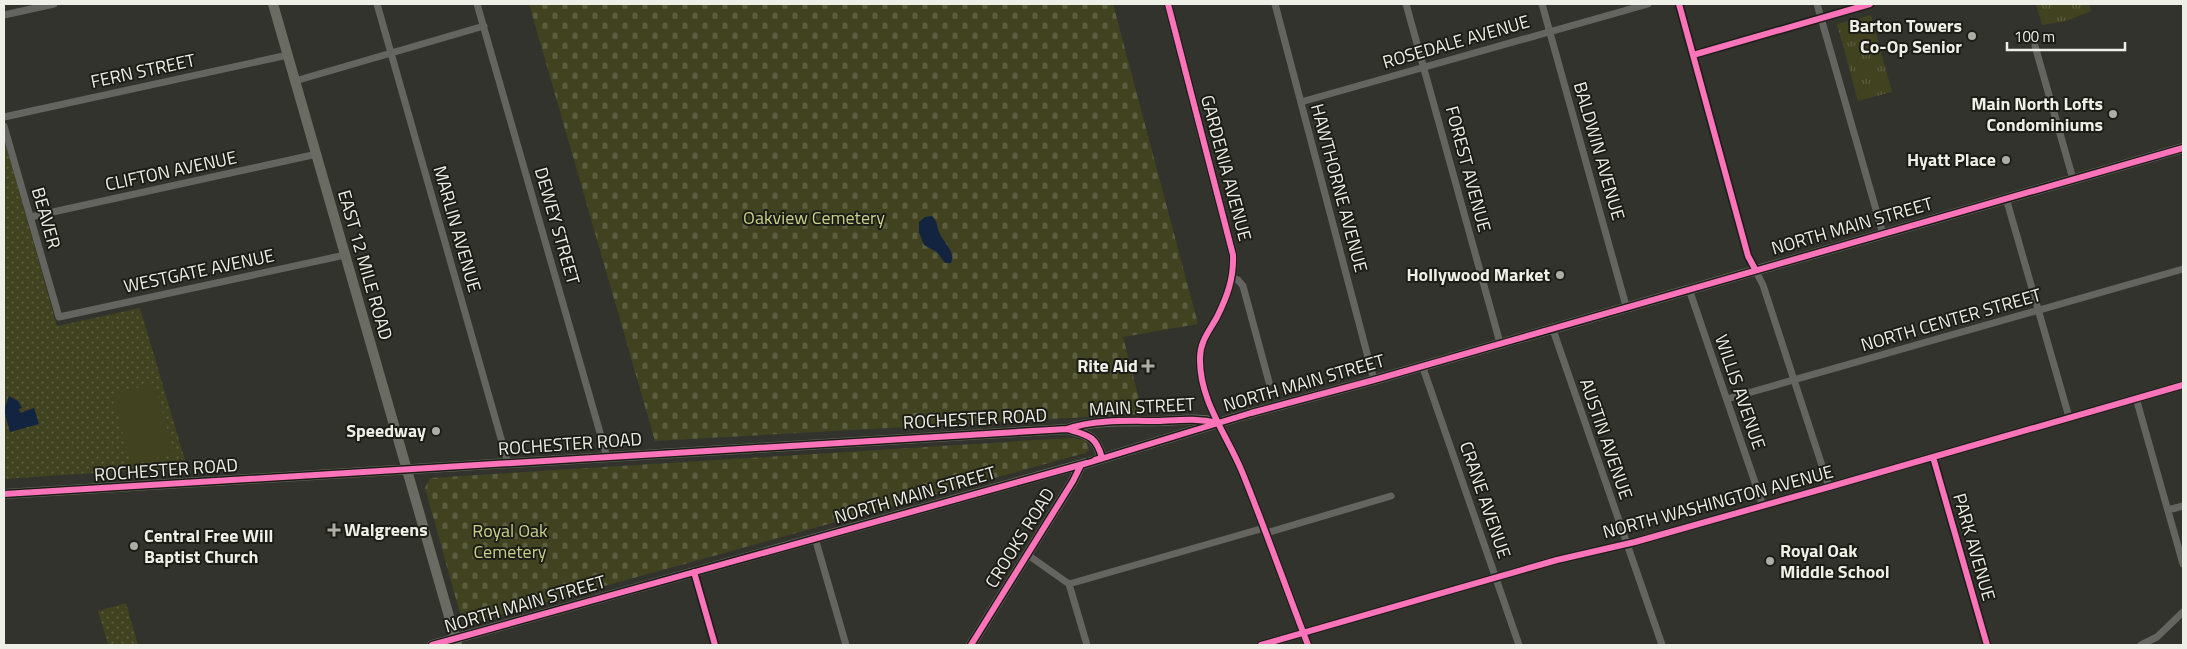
<svg xmlns="http://www.w3.org/2000/svg" width="2187" height="649" viewBox="0 0 2187 649" font-family="'Titillium Web',sans-serif">
  <style>
    .grass { fill: url(#grass-dots) }
    .cemetery { fill: url(#cemetery-stones) }
    .park { fill: url(#park-tufts) }
    .pitch { fill: #404220 }
    .water { fill: #132441 }
    .lines { fill: none; stroke-linecap: round; stroke-linejoin: round }
    .minor { stroke: #646560; stroke-width: 7 }
    .tertiary { stroke: #646560; stroke-width: 9 }
    .secondary { stroke: #6a6b62; stroke-width: 10 }
    .cycleway-casing { stroke: #1c1d17; stroke-width: 9 }
    .cycleway { stroke: #fb73b8; stroke-width: 6 }
    .poi-dot { fill: #acada5; stroke: #1c1d17; stroke-width: 2 }
    .labels { text-anchor: middle; stroke-width: 4; stroke-linejoin: round; paint-order: stroke }
    .poi-label { font-size: 18px; font-weight: bold; fill: #eeefe6; stroke: #1c1d17; text-anchor: end }
    .street-label { font-size: 18px; fill: #eeefe6; stroke: #1c1d17 }
    .park-label { font-size: 18px; fill: #cad087; stroke: #1c1d17 }
  </style>
  <defs>
    <pattern id="grass-dots" width="8" height="8" patternUnits="userSpaceOnUse" patternTransform="scale(1.25)"><rect width="8" height="8" fill="#404220"/><path d="M2 2h.1M6 6h.1" fill="none" stroke="#5c5e40" stroke-width="1.8" stroke-linecap="round"/></pattern>
    <pattern id="cemetery-stones" width="16" height="16" patternUnits="userSpaceOnUse" patternTransform="scale(1.25)"><rect width="16" height="16" fill="#404220"/><path d="M2 7V4a2 2 0 0 1 4 0v3zM10 15v-3a2 2 0 0 1 4 0v3z" fill="#5c5e40"/></pattern>
    <pattern id="park-tufts" width="24" height="20" patternUnits="userSpaceOnUse" patternTransform="scale(1.25)"><rect width="24" height="20" fill="#404220"/><path d="M3 7l-1-3M5 7V3M7 7l1-3M15 17l-1-3M17 17v-4M19 17l1-3" fill="none" stroke="#5c5e40"/></pattern>
  </defs>
  <rect width="100%" height="100%" fill="#32332c"/>
  <path class="grass" d="M4,138L57,326L140,308L187,467L4,479Z
    M126,603L138,645H103L108,644L98,611Z"/>
  <path class="cemetery" d="M529,4H1113L1198,324L1123,337L1143,414L655,441Z
    M1069,438L1086,440L1089,450L1085,453L471,623L461,617L425,488L430,478Z"/>
  <path class="park" d="M2036,4H2089L2091,11L2066,21L2042,25Z
    M1871,15L1892,92L1858,101L1837,24Z"/>
  <path class="pitch" d="M154,383L174,453L132,465L112,395Z"/>
  <path class="water" d="M932,216C938,221 936,227 940,234C944,243 956,252 951,263H945L937,252L924,245L919,232V222L925,217Z
    M9,396L18,401L22,408L19,409L20,413L34,408L39,424L10,432L4,410Z"/>
  <g class="lines">
    <path class="minor" d="M377,4L508,463
      M477,4L607,457
      M1275,4L1374,380
      M1406,4L1500,343
      M1542,4L1626,306
      M1679,4L1748,256L1763,285L1829,487
      M1817,4L1883,234
      M4,15L54,4
      M2035,46L2073,179
      M1693,55L1870,4
      M295,81L484,26
      M1301,102L1648,4
      M4,117L288,55
      M4,126L59,317L345,255
      M2006,198L2069,417
      M30,217L317,154
      M1233,278L1238,280L1243,286L1269,382
      M1689,289L1763,506
      M1552,327L1662,645
      M1422,365L1519,645
      M2136,398L2183,564
      M1727,399L2183,269
      M1933,457L1987,645
      M2168,510L2183,506
      M1266,533L1391,496
      M815,538L846,645
      M1028,555L1069,584L1087,645
      M694,572L715,645
      M1069,584L1264,528
      M2141,645L2157,637L2183,612"/>
    <path class="tertiary" d="M1168,4L1233,255C1234,278 1227,297 1217,317C1210,330 1200,341 1200,358C1199,401 1228,436 1243,474C1266,531 1286,588 1308,645
      M1261,645L1557,560L1635,542L1829,487L2183,385"/>
    <path class="secondary" d="M273,4L457,644
      M1067,429C1097,419 1132,422 1163,421C1182,420 1198,418 1217,422
      M1081,465L1251,413L1374,380L2183,148
      M4,494L1067,429C1087,435 1096,435 1102,458L1096,460
      M432,645L1086,463
      M971,645L1073,481L1081,465L1086,463"/>
    <defs>
      <path id="cycleway" d="M1168,4L1233,255C1234,278 1227,297 1217,317C1210,330 1200,341 1200,358C1199,401 1228,436 1243,474C1266,531 1286,588 1308,645
        M1679,4L1748,256L1755,269
        M1693,55L1870,4
        M1067,429C1095,419 1129,421 1160,421C1180,420 1198,418 1218,423
        M1933,457L1987,645
        M1081,465L1251,413L1374,380L2183,148
        M4,494L1067,429C1087,435 1096,435 1102,458L1095,460
        M694,572L715,645
        M432,645L1087,463
        M971,645L1073,481L1081,465L1087,463
        M1261,645L1557,560L1635,542L1829,487L2183,385"/>
    </defs>
    <use href="#cycleway" class="cycleway-casing"/>
    <use href="#cycleway" class="cycleway"/>
  </g>
  <g class="poi-dot">
    <circle cx="1972" cy="36" r="5"/>
    <circle cx="2113" cy="114" r="5"/>
    <circle cx="2006" cy="160" r="5"/>
    <circle cx="1560" cy="275" r="5"/>
    <path d="M1145.5 358.5h5v5h5v5h-5v5h-5v-5h-5v-5h5z"/>
    <circle cx="436" cy="431" r="5"/>
    <path d="M331.5 522.5h5v5h5v5h-5v5h-5v-5h-5v-5h5z"/>
    <circle cx="134" cy="546" r="5"/>
    <circle cx="1770" cy="561" r="5"/>
  </g>
  <g class="labels">
    <g class="poi-label">
      <text x="1962" y="32">Barton Towers<tspan x="1962" dy="21">Co-Op Senior</tspan></text>
      <text x="2103" y="110">Main North Lofts<tspan x="2103" dy="21">Condominiums</tspan></text>
      <text x="1996" y="166">Hyatt Place</text>
      <text x="1550" y="281">Hollywood Market</text>
      <text x="1138" y="372">Rite Aid</text>
      <text x="426" y="437">Speedway</text>
      <text x="344" y="536" text-anchor="start">Walgreens</text>
      <text x="144" y="542" text-anchor="start">Central Free Will<tspan x="144" dy="21">Baptist Church</tspan></text>
      <text x="1780" y="557" text-anchor="start">Royal Oak<tspan x="1780" dy="21">Middle School</tspan></text>
    </g>
    <g class="street-label">
      <text transform="translate(1456 42) rotate(-16)" y="6">ROSEDALE AVENUE</text>
      <text transform="translate(143 71) rotate(-12)" y="6">FERN STREET</text>
      <text transform="translate(1599 151) rotate(74)" y="6">BALDWIN AVENUE</text>
      <text transform="translate(1226 168) rotate(75)" y="6">GARDENIA AVENUE</text>
      <text transform="translate(1468 169) rotate(75)" y="6">FOREST AVENUE</text>
      <text transform="translate(171 171) rotate(-12)" y="6">CLIFTON AVENUE</text>
      <text transform="translate(1339 188) rotate(75)" y="6">HAWTHORNE AVENUE</text>
      <text transform="translate(46 218) rotate(74)" y="6">BEAVER</text>
      <text transform="translate(557 226) rotate(74)" y="6">DEWEY STREET</text>
      <text transform="translate(1852 226) rotate(-16)" y="6">NORTH MAIN STREET</text>
      <text transform="translate(457 229) rotate(74)" y="6">MARLIN AVENUE</text>
      <text transform="translate(365 265) rotate(74)" y="6">EAST 12 MILE ROAD</text>
      <text transform="translate(199 271) rotate(-12)" y="6">WESTGATE AVENUE</text>
      <text transform="translate(1951 320) rotate(-16)" y="6">NORTH CENTER STREET</text>
      <text transform="translate(1304 383) rotate(-16)" y="6">NORTH MAIN STREET</text>
      <text transform="translate(1740 392) rotate(71)" y="6">WILLIS AVENUE</text>
      <text transform="translate(1142 407) rotate(-3)" y="6">MAIN STREET</text>
      <text transform="translate(975 419) rotate(-3)" y="6">ROCHESTER ROAD</text>
      <text transform="translate(1606 439) rotate(71)" y="6">AUSTIN AVENUE</text>
      <text transform="translate(570 444) rotate(-4)" y="6">ROCHESTER ROAD</text>
      <text transform="translate(166 470) rotate(-4)" y="6">ROCHESTER ROAD</text>
      <text transform="translate(915 495) rotate(-16)" y="6">NORTH MAIN STREET</text>
      <text transform="translate(1485 500) rotate(71)" y="6">CRANE AVENUE</text>
      <text transform="translate(1718 502) rotate(-15)" y="6">NORTH WASHINGTON AVENUE</text>
      <text transform="translate(1020 538) rotate(-58)" y="6">CROOKS ROAD</text>
      <text transform="translate(1974 547) rotate(74)" y="6">PARK AVENUE</text>
      <text transform="translate(525 604) rotate(-16)" y="6">NORTH MAIN STREET</text>
    </g>
    <g class="park-label">
      <text x="814" y="224">Oakview Cemetery</text>
      <text x="510" y="537">Royal Oak<tspan x="510" dy="21">Cemetery</tspan></text>
    </g>
  </g>
  <rect width="2187" height="649" fill="none" stroke="#eeefe6" stroke-width="10"/>
  <path d="M2007 42v8h118v-8" fill="none" stroke="#eeefe6" stroke-width="2.5"/>
  <text x="2014" y="42" font-size="15" fill="#eeefe6" stroke="#1c1d17" stroke-width="4" paint-order="stroke">100 m</text>
</svg>
